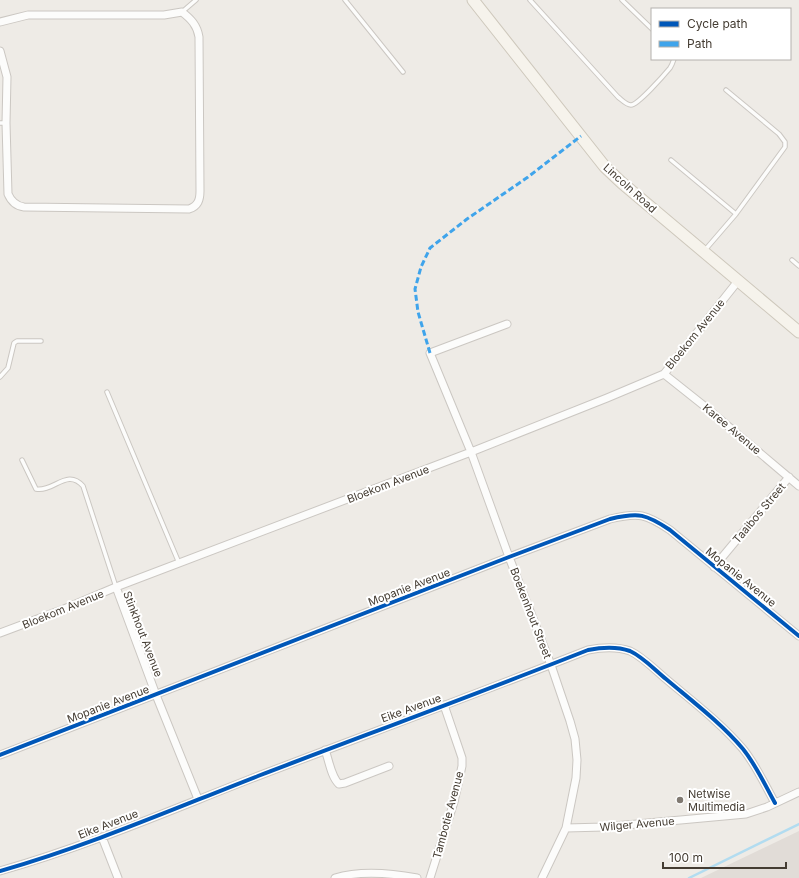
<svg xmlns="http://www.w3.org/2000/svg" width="799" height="878" viewBox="0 0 799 878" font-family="Inter,sans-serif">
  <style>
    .industrial { fill: #e1dcd7 }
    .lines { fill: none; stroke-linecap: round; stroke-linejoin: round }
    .stream { stroke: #b2dcf0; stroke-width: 2.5 }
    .lane-casing { stroke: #cbc7c2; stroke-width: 5.5 }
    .street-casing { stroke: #cbc7c2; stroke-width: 9 }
    .secondary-casing { stroke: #cec8bc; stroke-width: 13 }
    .lane { stroke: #fcfcfb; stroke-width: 3.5 }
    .street { stroke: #fcfcfb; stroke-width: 7 }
    .secondary { stroke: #f6f3ec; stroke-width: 11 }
    .quiet { stroke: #3fa4eb; stroke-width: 3; stroke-dasharray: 6 3; stroke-linecap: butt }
    .cycleway-casing { stroke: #fff; stroke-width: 6 }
    .cycleway { stroke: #0057b8; stroke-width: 4 }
    .poi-dot { fill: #807971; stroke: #fff; stroke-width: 1.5 }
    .labels { text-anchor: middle; stroke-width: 4; stroke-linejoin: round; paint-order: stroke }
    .street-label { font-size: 11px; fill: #443c32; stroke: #fff }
    .poi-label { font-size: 11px; fill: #443c32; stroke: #fff; text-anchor: start }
  </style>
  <rect width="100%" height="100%" fill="#eeebe6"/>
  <path class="industrial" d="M799,831V878H701Z"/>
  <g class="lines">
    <path class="stream" d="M689,878L799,824"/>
    <defs>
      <path id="lane" d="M345,0L403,72
        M530,0L618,97C622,100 626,105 631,105C638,105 665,74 670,68C672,65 673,62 674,59
        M622,0L652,29
        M182,12L196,0
        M0,123H6
        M671,160L736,214
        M705,250L736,214L785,147V142L779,134L726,90
        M792,260L799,266
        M0,377L8,368L14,343L17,341H41
        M107,392L179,563
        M22,460L36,489C54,492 67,468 83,486L116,587"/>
      <path id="street" d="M0,22L28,15H164L182,12C191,19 197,25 199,37L200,191C200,200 198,206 189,209L24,207C16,206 11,201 8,194L6,123L7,77L0,51
        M507,324L430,353L471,452L509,557L551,665L570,721L575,739L577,760L576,778L566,828L542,878
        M664,374L703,405L799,486
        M714,567L789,477
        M116,587L156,695L198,799
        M0,633L64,609L116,587L471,452L607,398L664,374L738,281
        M325,750C329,760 331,777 339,784L345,783L389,766
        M0,755L509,557L610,519C639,512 646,514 670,530L799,636
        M566,828L604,827L746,814L767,807L799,792
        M102,837L118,878
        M0,871C88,846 173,809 258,776C368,734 479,693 588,650C603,647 616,646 630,651C643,657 655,670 666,679C692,701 721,723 743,749C756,765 765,785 775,803
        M335,878C361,870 391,873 417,878
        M430,878L454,802L462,766V758L459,749L444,705"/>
      <path id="secondary" d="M473,0L605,167L622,183L799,332"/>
    </defs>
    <use href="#lane" class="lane-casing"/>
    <use href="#street" class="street-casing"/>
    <use href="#secondary" class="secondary-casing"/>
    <use href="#lane" class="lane"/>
    <use href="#street" class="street"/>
    <use href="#secondary" class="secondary"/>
    <path class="quiet" d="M430,353L418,312L415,289L421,267L430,248L467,219L528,177L581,136"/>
    <defs>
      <path id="cycleway" d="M0,755L509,557L610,519C639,512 646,514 670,530L799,636
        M0,871C88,846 173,809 258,776C368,734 479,693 588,650C603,647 616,646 630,651C643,657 655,670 666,679C692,701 721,723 743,749C756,765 765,785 775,803"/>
    </defs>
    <use href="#cycleway" class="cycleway-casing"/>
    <use href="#cycleway" class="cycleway"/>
  </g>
  <circle class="poi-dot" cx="680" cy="800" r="4"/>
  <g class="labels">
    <g class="street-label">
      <text transform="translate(630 188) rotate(42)" y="4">Lincoln Road</text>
      <text transform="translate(695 334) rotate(-51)" y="4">Bloekom Avenue</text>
      <text transform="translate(732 429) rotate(40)" y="4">Karee Avenue</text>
      <text transform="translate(388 484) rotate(-21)" y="4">Bloekom Avenue</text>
      <text transform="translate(759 513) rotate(-50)" y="4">Taaibos Street</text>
      <text transform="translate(741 577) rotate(39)" y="4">Mopanie Avenue</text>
      <text transform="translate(409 587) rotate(-21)" y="4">Mopanie Avenue</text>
      <text transform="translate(63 609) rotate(-22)" y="4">Bloekom Avenue</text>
      <text transform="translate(531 613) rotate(69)" y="4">Boekenhout Street</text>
      <text transform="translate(143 634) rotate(69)" y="4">Stinkhout Avenue</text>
      <text transform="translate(108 704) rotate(-21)" y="4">Mopanie Avenue</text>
      <text transform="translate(411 708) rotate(-20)" y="4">Eike Avenue</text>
      <text transform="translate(448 815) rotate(-75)" y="4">Tambotie Avenue</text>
      <text transform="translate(108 824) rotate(-21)" y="4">Eike Avenue</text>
      <text transform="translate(637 824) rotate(-5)" y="4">Wilger Avenue</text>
    </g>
    <g class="poi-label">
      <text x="688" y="798">Netwise<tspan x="688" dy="13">Multimedia</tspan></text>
    </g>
  </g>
  <rect x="651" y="8" width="140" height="52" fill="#ffffff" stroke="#b4b1ad"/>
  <rect x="659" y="21" width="20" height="6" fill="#0057b8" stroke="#b4b1ad"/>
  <text x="687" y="28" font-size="12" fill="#443c32">Cycle path</text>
  <rect x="659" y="41" width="20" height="6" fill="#3fa4eb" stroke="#b4b1ad"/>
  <text x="687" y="48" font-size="12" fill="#443c32">Path</text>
  <path d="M663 862v6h123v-6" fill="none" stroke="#443c32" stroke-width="2"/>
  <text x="669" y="862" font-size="12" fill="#443c32" stroke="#ffffff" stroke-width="3" paint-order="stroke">100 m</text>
</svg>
